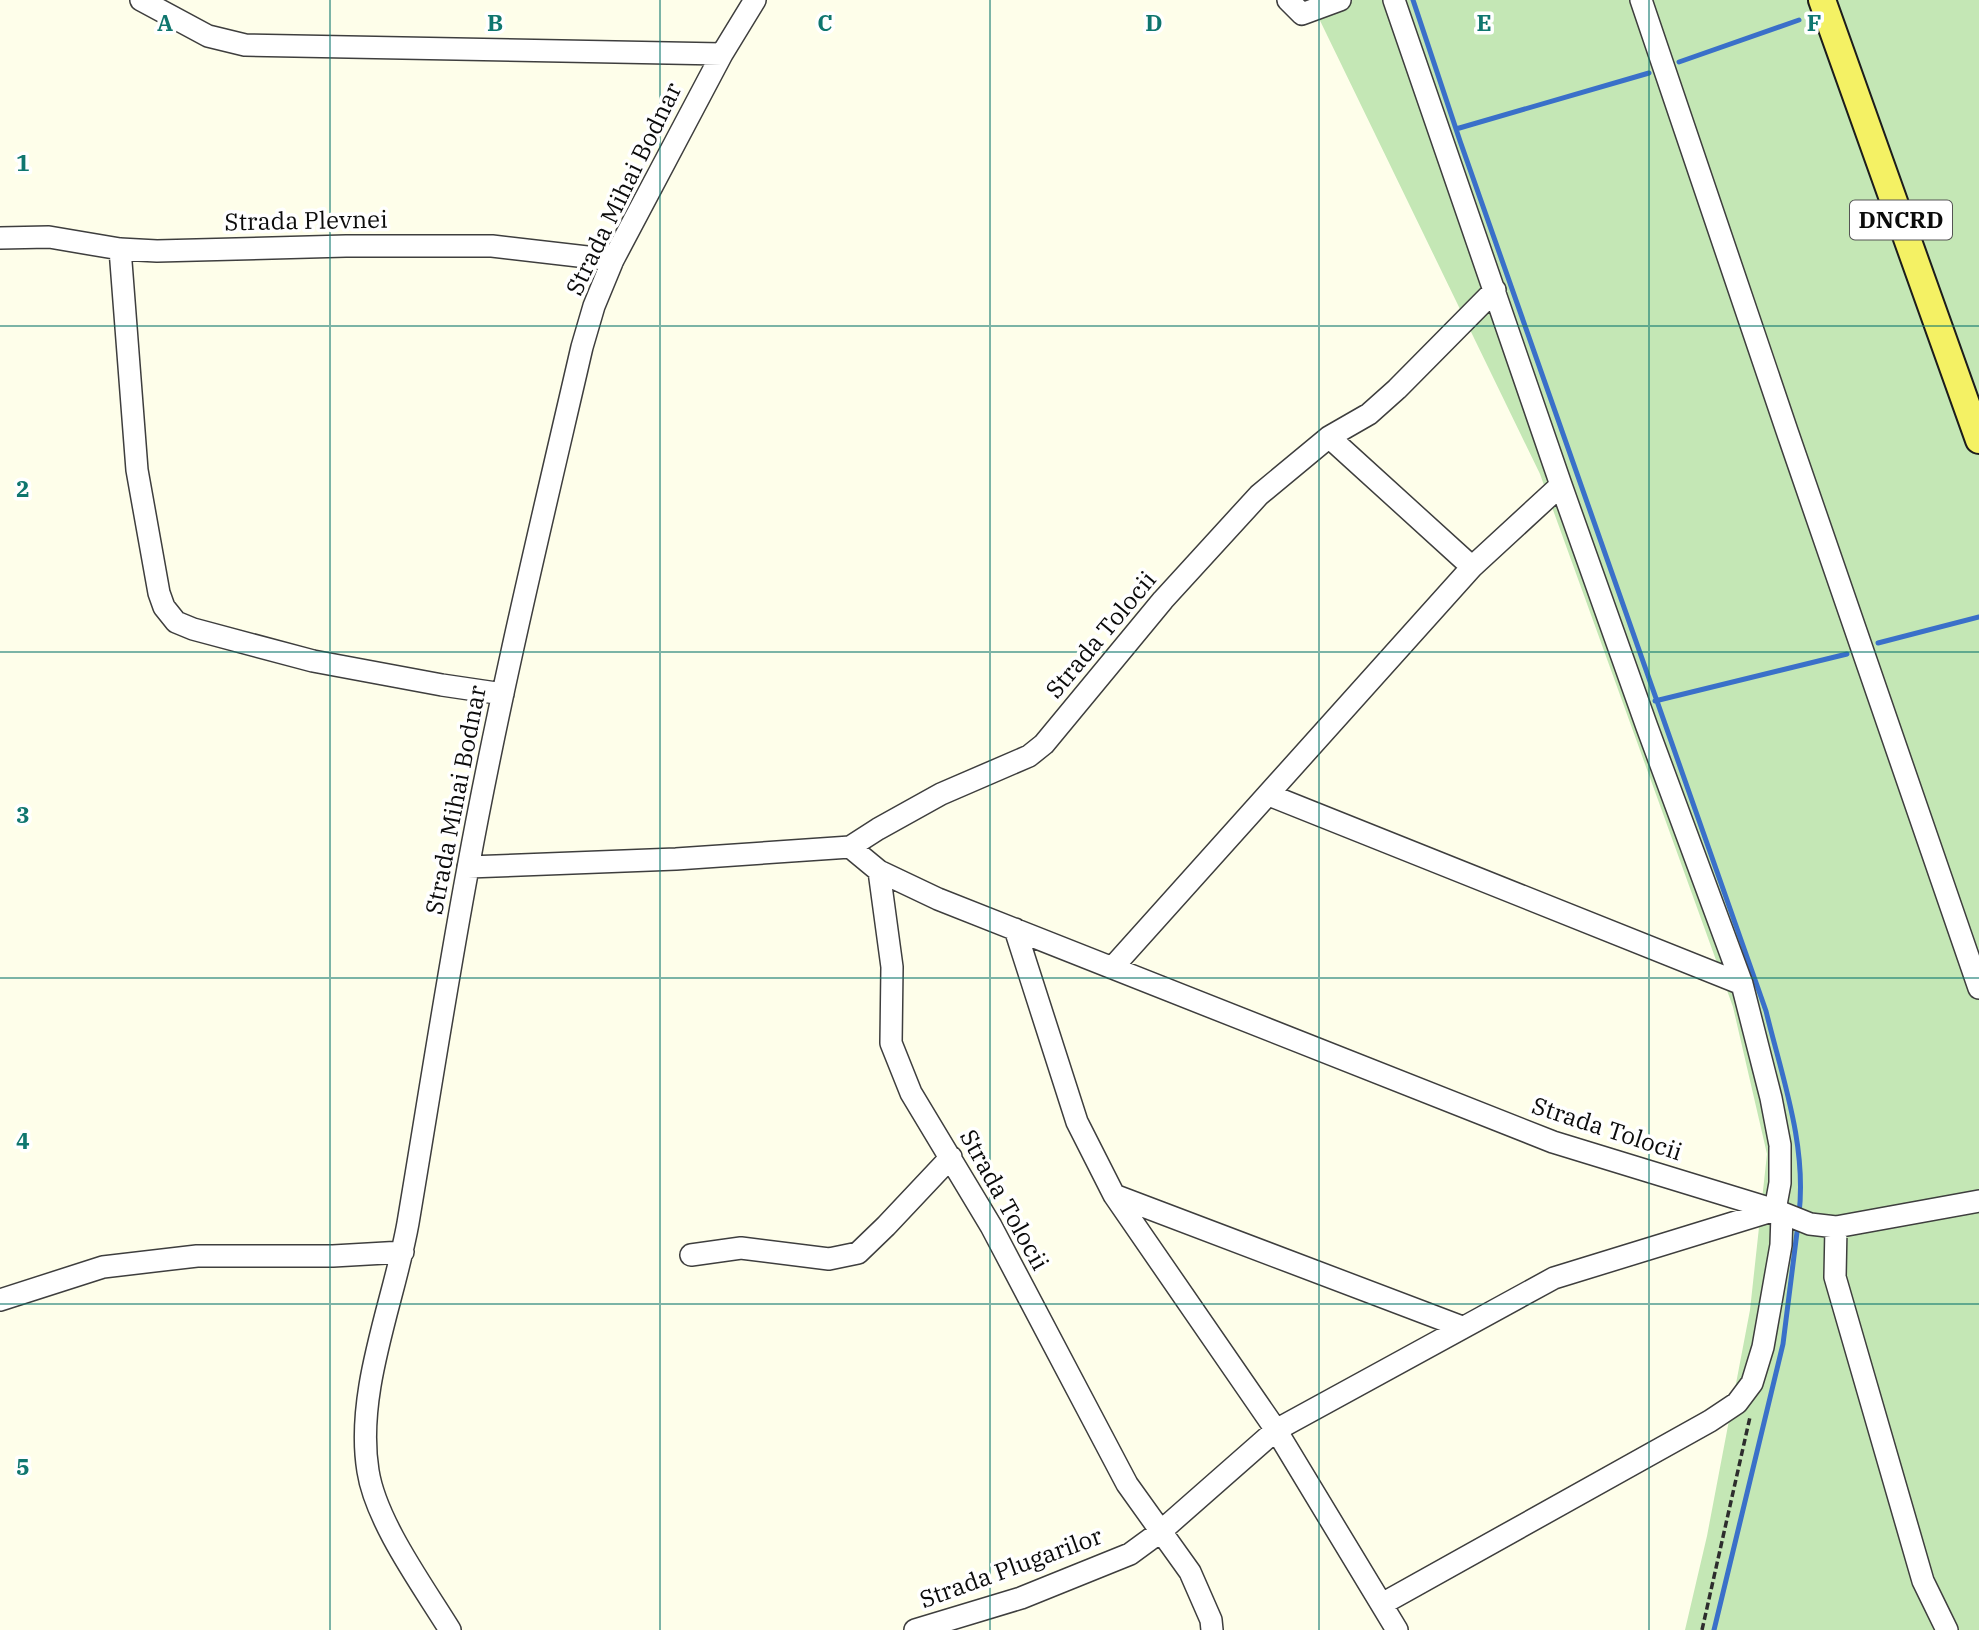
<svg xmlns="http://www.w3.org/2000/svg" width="1979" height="1630" viewBox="0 0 1979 1630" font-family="'IBM Plex Serif',serif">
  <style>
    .green { fill: #c4e7b5 }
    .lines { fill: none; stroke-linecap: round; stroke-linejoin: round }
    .stream { stroke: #3a70c9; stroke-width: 5 }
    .minor-casing { stroke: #3e3e3e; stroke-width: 24 }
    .major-casing { stroke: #1c1c1c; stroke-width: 30 }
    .path { stroke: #2d2d2d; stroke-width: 3.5; stroke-dasharray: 7 3.5; stroke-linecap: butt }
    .minor { stroke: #fff; stroke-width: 21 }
    .major { stroke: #f4f164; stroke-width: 26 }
    .grid { fill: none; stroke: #0f766e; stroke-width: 2; stroke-opacity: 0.55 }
    .labels { text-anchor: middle; stroke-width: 7; stroke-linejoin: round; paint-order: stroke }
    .shield { fill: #fff; stroke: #545454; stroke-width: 2 }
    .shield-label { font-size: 23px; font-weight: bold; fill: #0b0b0b }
    .street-label { font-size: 24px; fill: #0b0b0b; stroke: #fff }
    .grid-label { font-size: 23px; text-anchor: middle; font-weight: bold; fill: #0f766e; stroke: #fff; stroke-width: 7; stroke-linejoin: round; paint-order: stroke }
  </style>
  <rect width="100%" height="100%" fill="#fefeea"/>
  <path class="green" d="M1310,0H1979V1630H1685L1707,1536L1750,1310L1767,1154L1733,1007L1540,474Z"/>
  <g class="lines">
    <path class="stream" d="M1413,0L1460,141L1766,1011C1782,1077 1807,1145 1799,1214
      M1679,62L1799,20
      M1456,129L1649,73
      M1878,643L1979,617
      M1655,701L1847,654
      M1714,1630L1783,1344L1798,1224"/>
    <defs>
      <path id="minor" d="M141,0L208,36L245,45L722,54
        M1288,0L1302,14L1340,0
        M1394,0L1561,485L1647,727L1742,984L1771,1098L1780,1145V1183L1775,1210L1810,1224L1836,1227
        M1641,0L1787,431L1979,988
        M0,238L49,237L120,249L157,251L346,246H492L613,260
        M120,249L137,470L159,593L164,607L176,622L193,629L313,661L442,685L503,694
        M1329,437L1472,567
        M1269,795L1742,984
        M850,847L879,871L938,899L1553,1142L1775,1210
        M468,867L676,859L850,847L878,829L941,794L1029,756L1044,744L1163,600L1259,495L1329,437L1369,414L1397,389L1495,290
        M879,871L892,967L891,1043L911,1093L991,1226L1127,1484L1190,1572L1211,1620L1212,1630
        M1015,929L1077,1122L1114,1195L1276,1430L1397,1630
        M1112,968L1472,567L1561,485
        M1114,1195L1462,1327
        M691,1255L741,1248L829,1259L858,1253L886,1226L951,1157
        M0,1300L103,1267L197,1256H333L403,1252
        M1382,1604L1710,1421L1737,1403L1752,1383L1763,1347L1781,1245L1782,1214
        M450,1630C423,1586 376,1522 368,1471C355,1391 394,1302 408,1223C428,1104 446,986 468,868C500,693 542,520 582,347L594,306L613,260L722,54L755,0
        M915,1630L1021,1598L1130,1554L1160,1532L1276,1430L1554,1278L1775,1210
        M1947,1630L1923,1581L1835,1277L1836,1227L1979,1201"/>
      <path id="major" d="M1822,0L1979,440"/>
    </defs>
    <use href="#minor" class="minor-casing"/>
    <use href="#major" class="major-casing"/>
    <path class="path" d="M1702,1630L1750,1417"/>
    <use href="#minor" class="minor"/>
    <use href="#major" class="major"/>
  </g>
  <path class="grid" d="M330,0V1630M660,0V1630M990,0V1630M1319,0V1630M1649,0V1630M0,326H1979M0,652H1979M0,978H1979M0,1304H1979"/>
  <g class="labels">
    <rect class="shield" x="1850" y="200.5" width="102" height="39" rx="5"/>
    <g class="shield-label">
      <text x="1901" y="228">DNCRD</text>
    </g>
    <g class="street-label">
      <text transform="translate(624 189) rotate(-64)" y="8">Strada Mihai Bodnar</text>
      <text transform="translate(306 221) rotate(-1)" y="8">Strada Plevnei</text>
      <text transform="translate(1101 635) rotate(-50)" y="8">Strada Tolocii</text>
      <text transform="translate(456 800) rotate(-79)" y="8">Strada Mihai Bodnar</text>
      <text transform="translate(1607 1129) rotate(18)" y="8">Strada Tolocii</text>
      <text transform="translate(1004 1200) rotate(61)" y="8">Strada Tolocii</text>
      <text transform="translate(1011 1568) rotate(-20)" y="8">Strada Plugarilor</text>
    </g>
  </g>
  <g class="grid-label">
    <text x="165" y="31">A</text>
    <text x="495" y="31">B</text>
    <text x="825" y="31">C</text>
    <text x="1154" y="31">D</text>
    <text x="1484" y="31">E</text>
    <text x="1814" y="31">F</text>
    <text x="23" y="171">1</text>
    <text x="23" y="497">2</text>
    <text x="23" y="823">3</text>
    <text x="23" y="1149">4</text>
    <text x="23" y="1475">5</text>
  </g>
</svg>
